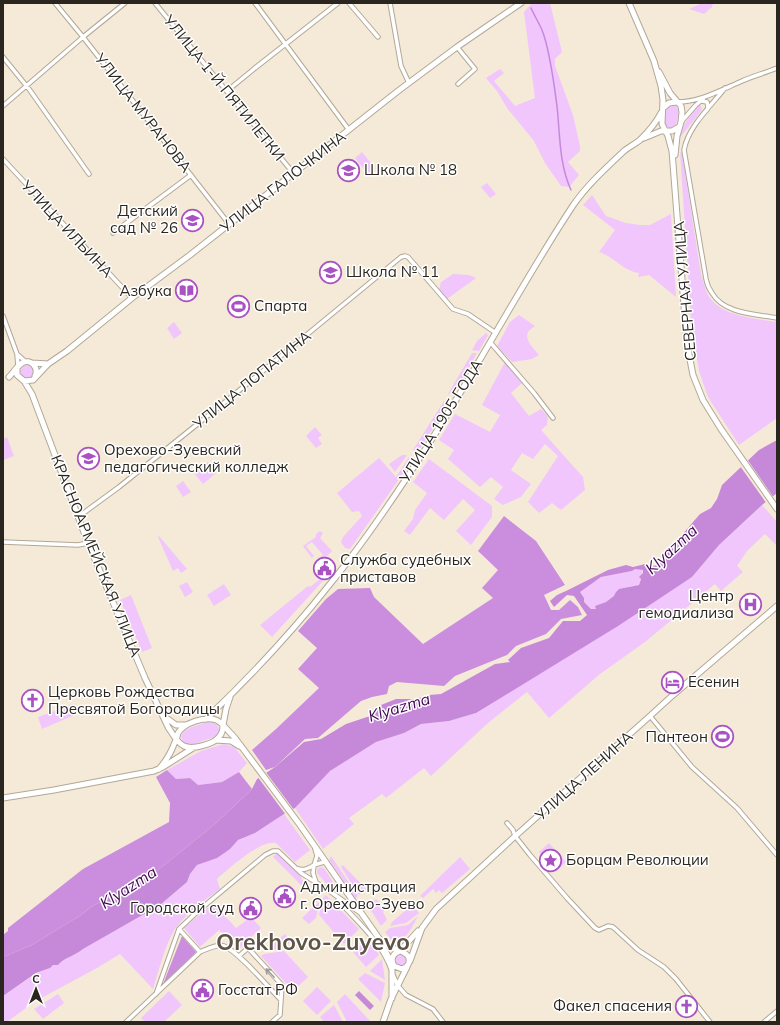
<svg xmlns="http://www.w3.org/2000/svg" width="780" height="1025" viewBox="0 0 780 1025" font-family="Mulish,sans-serif">
  <style>
    .green { fill: #f0c6fd }
    .forest { fill: #cb8ede }
    .water { fill: #c689d9; fill-rule: evenodd }
    .pier { fill: #f5ead8 }
    .lines { fill: none; stroke-linecap: round; stroke-linejoin: round }
    .stream { stroke: #c689d9; stroke-width: 1.5 }
    .street-casing { stroke: #b2a897; stroke-width: 5.5 }
    .secondary-casing { stroke: #b2a897; stroke-width: 7 }
    .street { stroke: #fff; stroke-width: 3.5 }
    .secondary { stroke: #fff; stroke-width: 5 }
    .oneway { stroke: #9f9d9a }
    .labels { text-anchor: middle; stroke-width: 3; stroke-linejoin: round; paint-order: stroke }
    .street-label { font-size: 15px; fill: #2a261f; stroke: #fff }
    .poi-label { font-size: 15px; fill: #2a261f; stroke: #fff; text-anchor: start }
    .water-label { font-size: 16px; font-style: italic; fill: #430752; stroke: #fff }
    .town-label { font-size: 23px; font-weight: bold; fill: #5e5546; stroke: #fff }
  </style>
  <rect width="100%" height="100%" fill="#f5ead8"/>
  <path class="green" d="M532,3H550L562,52L555,59V66L573,115L580,146V151L568,162L579,175L569,187L561,186L545,163L534,141L507,108L497,91L486,78L500,69L504,73L494,81L515,106L535,98L524,12Z
    M702,3H713L712,7L704,14L689,9Z
    M700,104L702,110L678,140C681,126 691,114 700,104Z
    M669,106H676L679,111L676,125L671,128L667,127C663,121 664,111 669,106Z
    M362,152L375,168L368,174L355,158Z
    M680,152L682,153L701,274C703,281 705,288 708,295C721,317 755,318 777,322V418L739,445L708,397L699,371L691,320Z
    M487,183L496,194L490,198L481,187Z
    M592,195L606,216L626,223L640,225H650L671,214L676,297L649,275L638,277L639,273C623,271 613,256 599,252L615,230L583,205Z
    M453,274L469,275L476,278L447,299L439,290L441,282Z
    M519,315L535,326C533,328 529,330 528,332C524,340 535,350 539,355L532,359L512,362L497,346L510,322Z
    M174,322L182,333L174,339L167,328Z
    M486,333L488,335L479,351L472,350L477,341Z
    M472,353H477L454,393L448,394Z
    M505,362L522,383L511,393L529,416L541,409L548,416L547,425L541,430L583,477L585,490L561,510L552,503L539,513L528,502L558,456L545,444L533,459L522,453L511,470L531,484L521,497L503,505L494,499L503,487L491,477L480,487L448,459L454,450L439,440L455,414L490,432L500,415L482,405Z
    M20 372a7 7 0 1 1 14 0a7 7 0 1 1-14 0Z
    M444,401L448,404L418,452L413,450Z
    M315,427L322,435L318,438L322,444L316,448L306,436Z
    M7,437L14,456L3,460V439Z
    M402,455H407L395,472L389,464Z
    M409,457L412,461L350,549L345,548L341,542L343,537L362,516L359,511L352,512L337,493L379,458L396,477Z
    M429,459L492,506V517L471,545L456,531L475,510L463,499L444,520L430,508L410,535L404,531L413,519L415,510L427,493L413,482Z
    M208,462L216,473L203,484L194,473Z
    M183,481L191,492L183,497L176,486Z
    M762,505L777,522V546L765,534L747,551L737,566L743,572L721,591L715,584L645,642L600,674L549,718L527,692L488,723L431,776L424,768L386,798L382,794L349,818L354,824L323,849L295,808L330,771L376,742L404,733L421,724L449,721L476,713L692,577L719,545Z
    M320,531L323,533L320,538L332,551L324,559L320,557L323,555L312,542L306,546L314,556L312,558L303,546L316,537V534Z
    M159,536L187,569L181,573L178,568L173,571L158,537Z
    M635,569L643,570L639,585L628,587L606,602L595,606L597,609H591L583,602L584,598L579,592L601,577L632,571Z
    M330,571L331,572L272,637L260,625L308,586L310,587Z
    M187,582L193,592L185,597L179,586Z
    M224,584L231,595L214,606L207,595Z
    M131,595L152,648L142,652L120,600Z
    M73,704L77,714L42,729L38,717Z
    M208,722C216,722 223,728 217,736L191,745H187L183,743L181,736C185,727 199,725 208,722Z
    M224,744L234,747L247,763L239,772L222,782L198,785L190,778L176,779L167,770L201,751Z
    M284,814L310,850L295,862L277,844C265,836 227,870 217,879L220,889C205,900 189,911 178,925C166,940 159,971 153,989L120,954L97,968L34,1002L7,1022H3V996L37,973L50,968L53,965H58C65,957 75,956 83,949L160,905L187,882L190,874L197,865L230,849L238,840L255,833Z
    M549,843L566,862L555,872L539,852Z
    M276,854H279L301,876L302,880L306,885L305,889L273,857Z
    M331,856L358,896L355,899L343,884V880L329,860Z
    M460,857L470,869L442,893L439,890L436,893L433,889L423,898L420,896Z
    M343,865L366,889L359,895L341,867Z
    M321,867L324,868L337,888V891L332,890L317,873V869Z
    M326,895L359,929L344,944L319,915L323,898Z
    M376,899L385,907L383,912L387,920L381,926L368,906Z
    M320,901L316,918L309,924L302,918Z
    M213,903L236,928L251,917L261,928L238,950L219,930L200,947L184,928Z
    M412,905L419,913L406,923L390,926L392,922Z
    M418,916C412,927 407,941 393,942L385,932L390,928L408,925Z
    M285,934L291,941L284,948L266,951Z
    M368,939L379,955L366,967L353,952Z
    M284,951L308,977L293,991L261,956L264,954Z
    M395 960a6 6 0 1 1 12 0a6 6 0 1 1-12 0Z
    M382,959L385,980L370,971Z
    M365,973L385,983L381,1002L358,979Z
    M317,987L331,1001L317,1015L303,1001Z
    M169,991L182,1005L164,1022H145L141,1018Z
    M58,994L64,1003L43,1019L34,1009Z
    M345,994L371,1022H347L337,1002Z
    M334,1005L343,1022H324L320,1017Z"/>
  <path class="forest" d="M504,516L536,541L565,585L544,595L551,610H559L570,600L578,607L582,615L561,619L546,634L516,646L507,655L455,676L444,686L397,682L389,686L387,694L372,697L361,701L318,738L305,739L275,767L266,770L252,750L276,729L319,688L298,669L317,648L298,631L326,599L338,589L370,588L374,597L423,644L493,598L482,588L498,570L478,551Z
    M167,770L176,779L190,778L198,785L222,782L239,772L252,789L215,824L158,870L91,907L81,915L32,945L3,957V935L8,931V928L83,869L169,822L170,803L156,777Z
    M182,936L196,952L163,984Z"/>
  <path class="water" d="M777,440V493L762,505L719,545L692,577L618,626L476,713L449,721L421,724L404,733L376,742L330,771L295,808L284,814L255,833L238,840L230,849L217,858L197,865L190,874L187,882L160,905L83,949C75,956 65,957 58,965H53L50,968L36,973L3,996V957L32,945L81,915L91,907L158,870L215,824L252,789L257,779L275,767L304,742L321,739L346,724L373,715L381,705L396,699H416L429,695L441,694L495,664L510,662L508,660L521,648L549,638L563,621H580L587,615L574,596L567,595L554,607L550,601L557,595L568,590L608,570L626,565L633,567L645,564L655,566L700,514L711,508L717,499L722,485L759,450ZM635,569L643,570V573L639,577L641,579L639,585L619,589L616,592L614,596L606,602L595,606L596,609H591L584,602V598L580,592L601,577L632,571Z
    M359,991L374,1006L370,1010L355,995Z"/>
  <path class="pier" d="M747,459L774,498L767,504L740,466Z
    M265,771L294,810L286,815L257,776Z"/>
  <g class="lines">
    <path class="stream" d="M531,8C534,15 539,23 542,30C550,50 554,84 557,106C560,134 559,164 571,190"/>
    <defs>
      <path id="street" d="M55,3L83,37L229,224
        M155,3L294,174
        M255,3L349,130
        M349,3L378,37
        M390,3L401,66L409,83
        M457,47L475,69L458,84
        M3,57L29,89L89,174
        M725,88C710,107 688,127 684,150L706,279C707,284 709,289 712,293C724,314 756,314 777,318
        M227,91L255,68L338,3
        M700,101H702L707,102L708,107L707,110
        M677,102C700,102 721,90 742,81C753,76 765,73 777,68
        M3,106L83,37L125,3
        M681,122L696,105L703,99
        M3,159L132,298
        M113,233L191,175
        M3,316L17,354L18,366
        M490,342L534,393L553,418
        M17,354L26,362
        M78,517L119,487L230,398L401,257L405,256L408,257L453,309L468,314L496,333
        M3,542L78,545L88,543
        M650,716L692,767L737,808L777,855
        M507,823L513,830L515,836L530,855L567,898L595,928L599,930L608,926L613,927L638,950L664,967L676,979L710,1022
        M296,868C303,871 308,869 314,865L317,856L315,849
        M316,882L313,873L314,865L324,862
        M338,900C358,923 380,940 391,969
        M179,929L200,952
        M239,956L248,948L282,985L281,1000
        M393,975L398,986L406,995L433,1009L443,1022
        M156,994L179,929L197,912L265,855L273,851H278L301,873L328,890L359,912
        M126,1022L200,952C207,949 216,944 224,946C238,951 269,988 281,1000L280,1015L272,1022
        M764,1022L777,1011"/>
      <path id="secondary" d="M629,3L654,61L661,86L663,100L662,124L668,136L672,151L687,344L693,375L703,400L721,429L777,509
        M659,72L670,93L681,106L682,112L681,122L677,136L675,155
        M663,108L669,103L677,102
        M644,138L661,131H672L679,127
        M32,363L48,364
        M17,369V375L24,381L32,394L88,543L145,678L168,727C172,733 177,743 184,746C192,750 214,744 219,737C222,734 223,730 223,725C221,723 219,721 216,720C205,716 184,723 178,733C177,735 177,739 175,742C171,753 167,760 159,769
        M9,377C13,373 17,366 22,363C31,358 39,368 35,376
        M24,381L33,380L48,364L67,351L132,298L190,255L398,91L457,47L521,3
        M230,697L226,709L223,725L235,738L300,825L378,937L392,964V998
        M165,717L176,725H186
        M206,719C250,677 292,632 330,584C362,545 391,502 419,459C473,377 518,289 572,207C586,186 606,168 624,151C629,147 635,144 640,140C648,132 656,123 661,113
        M216,740L231,741L239,746
        M3,798L54,790L154,771L163,767L193,748
        M381,940C385,943 388,946 393,948C398,951 404,951 408,956C411,962 408,967 402,969L394,966C390,959 393,953 400,951L418,931
        M410,961L422,928L436,909L512,839L650,716L673,695L777,606
        M383,1022L391,999L407,967"/>
    </defs>
    <use href="#street" class="street-casing"/>
    <use href="#secondary" class="secondary-casing"/>
    <use href="#street" class="street"/>
    <use href="#secondary" class="secondary"/>
  </g>
  <defs><path id="oneway-shaft" d="M-6 0H5M1.5-3L5.5 0L1.5 3" fill="none" stroke-width="1.6" stroke-linecap="round" stroke-linejoin="round"/></defs>
  <use class="oneway" href="#oneway-shaft" transform="translate(270 973) rotate(-134)"/>
  <defs>
    <symbol id="school-ring" viewBox="-11 -11 22 22"><circle r="9.5" fill="#fff" stroke="#a953c2" stroke-width="1.5"/><path d="M0-5L7-2L0 1L-7-2ZM-4 1L0 2.5L4 1V4Q0 6-4 4Z" fill="#a953c2"/></symbol>
    <symbol id="library-ring" viewBox="-11 -11 22 22"><circle r="9.5" fill="#fff" stroke="#a953c2" stroke-width="1.5"/><path d="M-6-4Q-3-5.5-.7-3.5V5Q-3 3-6 4ZM6-4Q3-5.5 .7-3.5V5Q3 3 6 4Z" fill="#a953c2"/></symbol>
    <symbol id="stadium-ring" viewBox="-11 -11 22 22"><circle r="9.5" fill="#fff" stroke="#a953c2" stroke-width="1.5"/><path d="M0-5a6.5 5 0 1 0 0 10a6.5 5 0 1 0 0-10ZM-3.5-1.8h7v3.6h-7Z" fill="#a953c2"/></symbol>
    <symbol id="university-ring" viewBox="-11 -11 22 22"><circle r="9.5" fill="#fff" stroke="#a953c2" stroke-width="1.5"/><path d="M0-5L7-2L0 1L-7-2ZM-4 1L0 2.5L4 1V4Q0 6-4 4Z" fill="#a953c2"/></symbol>
    <symbol id="civic-ring" viewBox="-11 -11 22 22"><circle r="9.5" fill="#fff" stroke="#a953c2" stroke-width="1.5"/><path d="M-.6-6.5H3V-4.5H.6V-3L4-1V1h2V6H-6V1h2V-1L-.6-3ZM-1.2 2.5V6h2.4V2.5Z" fill="#a953c2"/></symbol>
    <symbol id="hospital-ring" viewBox="-11 -11 22 22"><circle r="9.5" fill="#fff" stroke="#a953c2" stroke-width="1.5"/><path d="M-5-5h3v3.5h4V-5h3V5h-3V1.5h-4V5h-3Z" fill="#a953c2"/></symbol>
    <symbol id="hotel-ring" viewBox="-11 -11 22 22"><circle r="9.5" fill="#fff" stroke="#a953c2" stroke-width="1.5"/><path d="M-6-4.5h1.5V1H6V5H4.5V3h-9V5H-6ZM-4 0a1.8 1.8 0 1 1 3.6 0ZM.5 0V-2.5h3Q6-2.5 6 0Z" fill="#a953c2"/></symbol>
    <symbol id="church-ring" viewBox="-11 -11 22 22"><circle r="9.5" fill="#fff" stroke="#a953c2" stroke-width="1.5"/><path d="M-1.2-6h2.4v3.5h3.3v2.4h-3.3V6h-2.4V-.1h-3.3v-2.4h3.3Z" fill="#a953c2"/></symbol>
    <symbol id="sight-ring" viewBox="-11 -11 22 22"><circle r="9.5" fill="#fff" stroke="#a953c2" stroke-width="1.5"/><path d="M0-6L1.8-2.2L6-1.7L2.9 1.2L3.7 5.4L0 3.3L-3.7 5.4L-2.9 1.2L-6-1.7L-1.8-2.2Z" fill="#a953c2"/></symbol>
  </defs>
  <g fill-rule="evenodd">
    <use href="#school-ring" x="336" y="158" width="25" height="25"/>
    <use href="#school-ring" x="180" y="208" width="25" height="25"/>
    <use href="#school-ring" x="318" y="260" width="25" height="25"/>
    <use href="#library-ring" x="174" y="278" width="25" height="25"/>
    <use href="#stadium-ring" x="226" y="294" width="25" height="25"/>
    <use href="#university-ring" x="76" y="446" width="25" height="25"/>
    <use href="#civic-ring" x="312" y="556" width="25" height="25"/>
    <use href="#hospital-ring" x="738" y="592" width="25" height="25"/>
    <use href="#hotel-ring" x="660" y="670" width="25" height="25"/>
    <use href="#church-ring" x="20" y="688" width="25" height="25"/>
    <use href="#stadium-ring" x="710" y="724" width="25" height="25"/>
    <use href="#sight-ring" x="538" y="848" width="25" height="25"/>
    <use href="#civic-ring" x="272" y="884" width="25" height="25"/>
    <use href="#civic-ring" x="238" y="896" width="25" height="25"/>
    <use href="#civic-ring" x="190" y="978" width="25" height="25"/>
    <use href="#church-ring" x="674" y="994" width="25" height="25"/>
  </g>
  <g class="labels">
    <g class="street-label">
      <text transform="translate(224 88) rotate(51)" y="5">УЛИЦА 1-Й ПЯТИЛЕТКИ</text>
      <text transform="translate(143 113) rotate(52)" y="5">УЛИЦА МУРАНОВА</text>
      <text transform="translate(283 182) rotate(-38)" y="5">УЛИЦА ГАЛОЧКИНА</text>
      <text transform="translate(67 229) rotate(47)" y="5">УЛИЦА ИЛЬИНА</text>
      <text transform="translate(685 291) rotate(-95)" y="5">СЕВЕРНАЯ УЛИЦА</text>
      <text transform="translate(252 380) rotate(-39)" y="5">УЛИЦА ЛОПАТИНА</text>
      <text transform="translate(441 421) rotate(-58)" y="5">УЛИЦА 1905 ГОДА</text>
      <text transform="translate(96 556) rotate(68)" y="5">КРАСНОАРМЕЙСКАЯ УЛИЦА</text>
      <text transform="translate(584 776) rotate(-42)" y="5">УЛИЦА ЛЕНИНА</text>
    </g>
    <g class="poi-label">
      <text x="364" y="175">Школа № 18</text>
      <text x="178" y="216" text-anchor="end">Детский<tspan x="178" dy="17">сад № 26</tspan></text>
      <text x="346" y="277">Школа № 11</text>
      <text x="172" y="296" text-anchor="end">Азбука</text>
      <text x="254" y="311">Спарта</text>
      <text x="104" y="455">Орехово-Зуевский<tspan x="104" dy="17">педагогический колледж</tspan></text>
      <text x="340" y="565">Служба судебных<tspan x="340" dy="17">приставов</tspan></text>
      <text x="734" y="601" text-anchor="end">Центр<tspan x="734" dy="17">гемодиализа</tspan></text>
      <text x="688" y="687">Есенин</text>
      <text x="48" y="697">Церковь Рождества<tspan x="48" dy="17">Пресвятой Богородицы</tspan></text>
      <text x="708" y="742" text-anchor="end">Пантеон</text>
      <text x="566" y="865">Борцам Революции</text>
      <text x="300" y="892">Администрация<tspan x="300" dy="17">г. Орехово-Зуево</tspan></text>
      <text x="234" y="913" text-anchor="end">Городской суд</text>
      <text x="218" y="995">Госстат РФ</text>
      <text x="672" y="1011" text-anchor="end">Факел спасения</text>
    </g>
    <g class="water-label">
      <text transform="translate(671 549) rotate(-43)" y="6">Klyazma</text>
      <text transform="translate(399 707) rotate(-17)" y="6">Klyazma</text>
      <text transform="translate(128 887) rotate(-33)" y="6">Klyazma</text>
    </g>
    <g class="town-label">
      <text x="313" y="950">Orekhovo-Zuyevo</text>
    </g>
  </g>
  <rect width="780" height="1025" fill="none" stroke="#2a261f" stroke-width="8"/>
  <g transform="translate(36 989)" stroke="#ffffff" stroke-width="3" paint-order="stroke">
  <path d="M0-3L7 15L0 10L-7 15Z" fill="#2a261f"/>
  <text y="-6" font-size="11" font-weight="bold" text-anchor="middle" fill="#2a261f">С</text>
  </g>
</svg>
